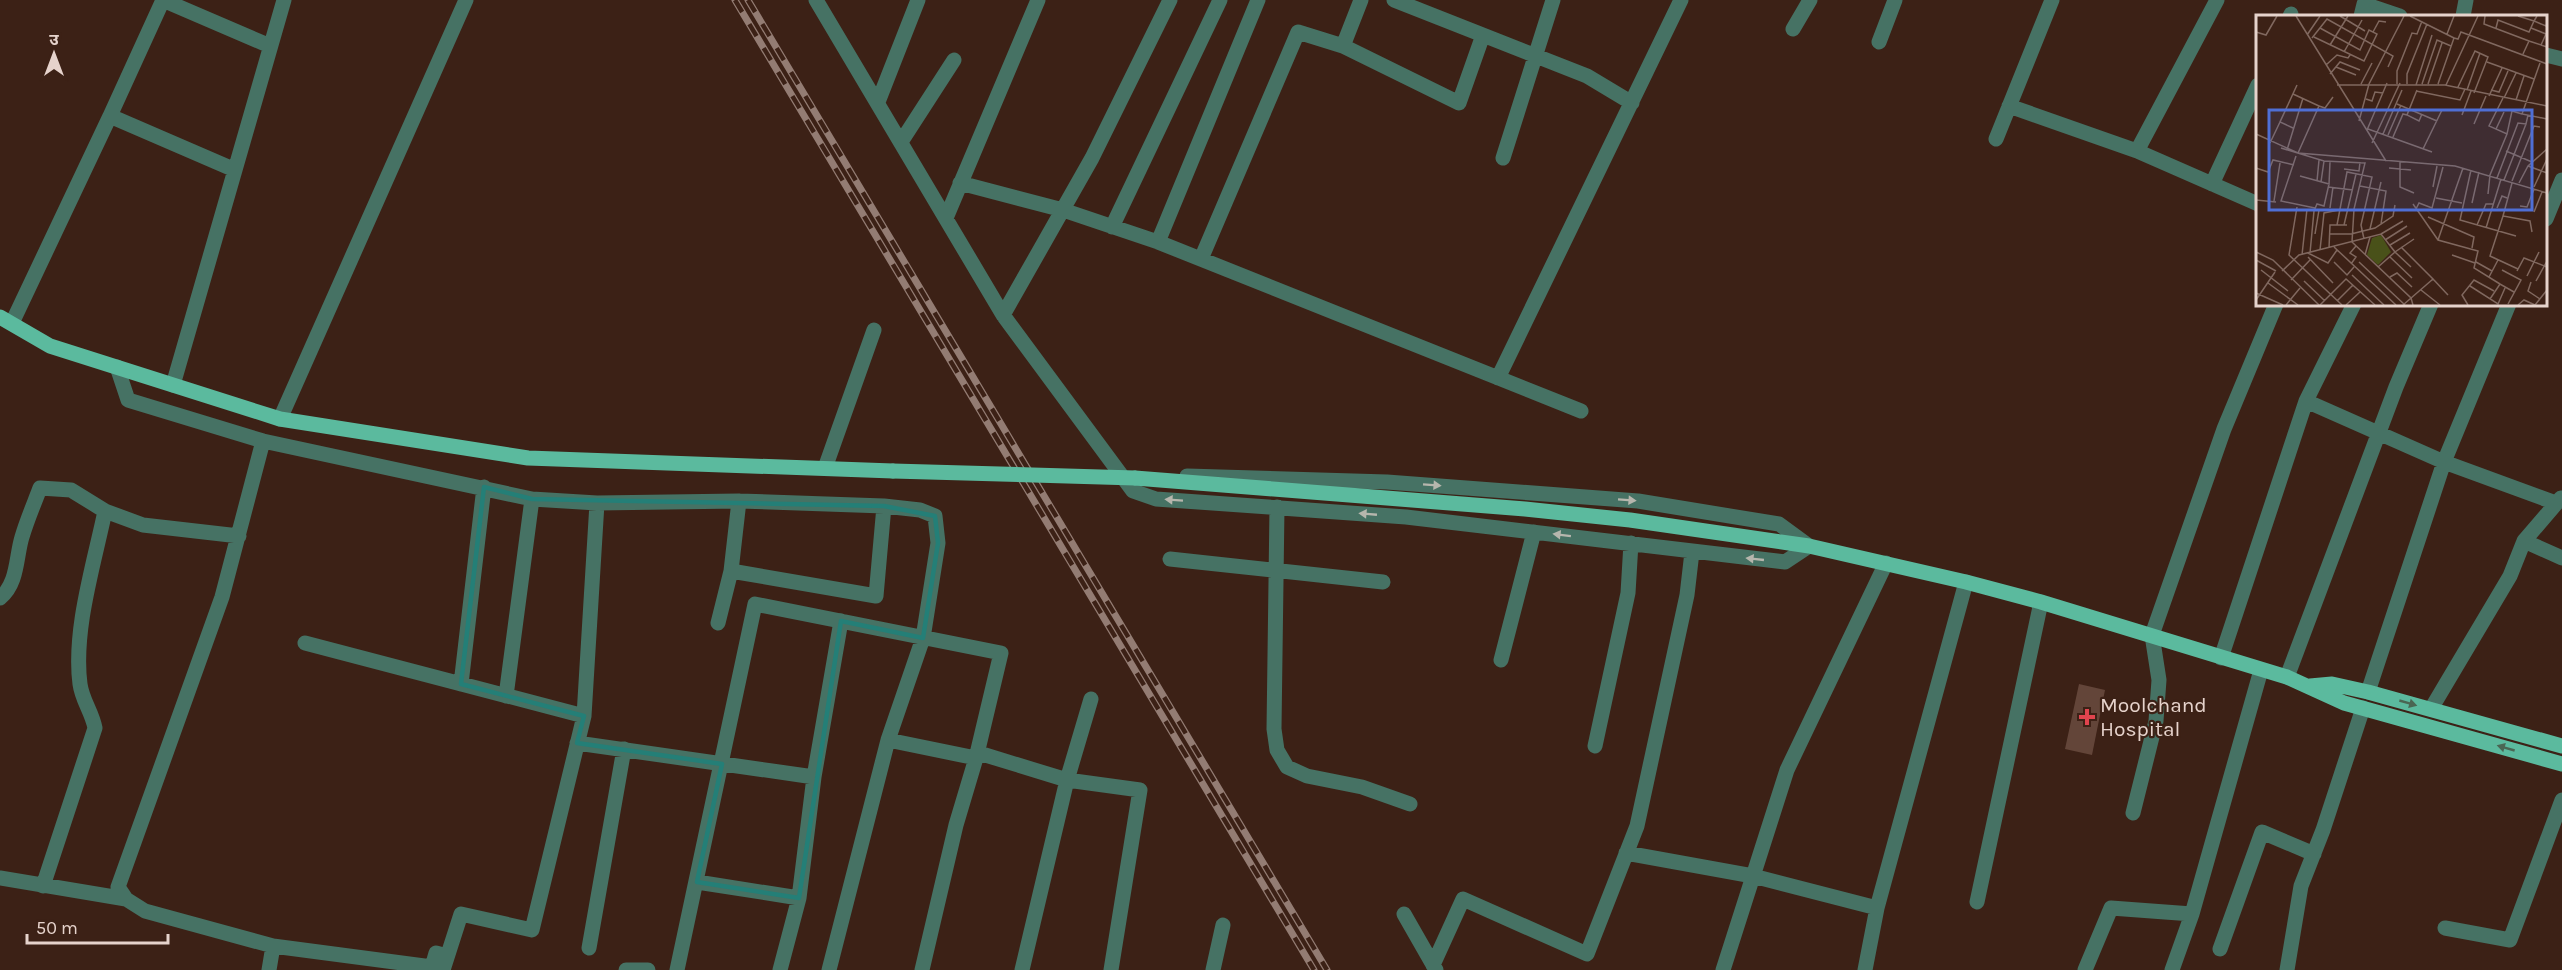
<svg xmlns="http://www.w3.org/2000/svg" width="2562" height="970" viewBox="0 0 2562 970" font-family="Karla,'Noto Sans Devanagari',sans-serif">
  <style>
    .building { fill: #634539 }
    .lines { fill: none; stroke-linecap: round; stroke-linejoin: round }
    .minor { stroke: #467264; stroke-width: 15 }
    .major { stroke: #5bba9e; stroke-width: 15 }
    .rail-casing { stroke: #937c73; stroke-width: 7 }
    .rail { stroke: #3c2116; stroke-width: 4.5; stroke-dasharray: 14; stroke-linecap: butt }
    .major-bridge { stroke: #5bba9e; stroke-width: 15 }
    .oneway { fill: #b6b6ad }
    .oneway2 { fill: #4a6653 }
    .marked { fill: none; stroke: #247f77; stroke-width: 4.5; stroke-linejoin: round }
    .health-dot { fill: #e0444e; stroke: #3c2116; stroke-width: 2 }
    .labels { text-anchor: middle; stroke-width: 4.5; stroke-linejoin: round; paint-order: stroke }
    .poi-label { font-size: 21px; fill: #e6d3cc; stroke: #3c2116; text-anchor: start }
    .inset-road { fill: none; stroke: #80685f; stroke-width: 1.5 }
    .view { fill: #4f6fd5; fill-opacity: 0.15; stroke: #4f6fd5; stroke-width: 3 }
    .inset-edge { fill: none; stroke: #e6d3cc; stroke-width: 3 }
  </style>
  <rect width="100%" height="100%" fill="#3c2116"/>
  <path class="building" d="M2079,684L2105,690L2092,755L2065,749Z"/>
  <g class="lines">
    <path class="minor" d="M816,0L1003,315L1133,491L1156,499L1406,517L1785,562L1809,546L1779,524L1638,501L1387,482L1187,476
      M1361,0L1343,46L1459,103L1483,35
      M1394,0L1587,76L1632,103
      M2217,0L2137,151L2258,204
      M2290,16L2291,14
      M2361,16L2364,4L2400,16
      M2463,16L2466,0
      M1793,29L1810,0
      M1879,42L1895,0
      M2546,55L2562,59
      M878,102L918,0
      M2009,106L2137,151
      M1996,139L2052,0
      M901,142L954,60
      M1503,158L1553,0
      M235,170L110,116L163,0L270,46
      M960,183L1063,210L1158,242L1581,411
      M2212,184L2258,85
      M946,218L1038,0
      M2546,219L2562,180
      M1112,227L1220,0
      M1158,242L1258,0
      M1201,259L1298,32L1343,46
      M1003,315L1092,158L1170,0
      M12,323L110,116
      M117,367L128,400L263,441L532,499L597,503L739,501L884,506L920,510L935,516L938,543L923,638L888,740L829,970
      M1498,378L1681,0
      M173,385L284,0
      M2306,401L2444,462L2556,503
      M280,419L466,0
      M263,441L222,597L118,887L126,899L145,911L273,946L432,967L436,953L447,956
      M825,468L874,330
      M1277,507L1274,729L1277,750L1287,767L1307,776L1362,787L1410,804
      M2524,541L2562,558
      M1170,559L1383,582
      M731,571L876,596L884,506
      M0,598C18,584 16,556 22,537C27,520 34,504 40,488L71,490L105,511L143,525L239,536
      M718,623L731,571L739,501
      M305,643L584,716L597,503
      M2221,658L2306,401L2354,304
      M1501,660L1534,532
      M2287,677L2396,387L2431,304
      M461,684L484,487
      M2368,692L2444,462L2509,304
      M506,696L532,499
      M2431,709L2510,576L2524,541L2561,498
      M888,740L976,758L982,754L1067,780L1140,790L1111,970
      M577,743L814,777
      M1595,746L1628,593L1631,543
      M2133,813L2156,721L2159,680L2152,635L2224,429L2276,304
      M1626,853L1753,876L1877,908
      M0,878L126,899
      M697,882L799,898
      M43,886L95,728C92,712 82,700 80,684C73,630 94,564 105,511
      M1977,902L2041,602
      M1404,914L1436,970
      M2445,928L2510,940L2562,800
      M589,948L624,749
      M2220,949L2262,832L2314,854
      M1433,965L1463,899L1587,954L1637,826L1687,595L1692,552
      M269,970L273,946
      M443,970L461,914L532,930L584,716
      M626,970H648
      M677,970L755,604L1001,653L976,758L956,825L922,970
      M780,970L799,898L814,777L841,621
      M1022,970L1067,780L1091,699
      M1213,970L1223,925
      M1723,970L1787,770L1886,563
      M1865,970L1877,908L1966,582
      M2085,970L2111,908L2192,914
      M2172,970L2192,914L2261,670
      M2287,970L2301,886L2323,830L2363,708"/>
    <path class="major" d="M0,317L50,346L280,419L528,458L893,471
      M1135,478L1525,509L1630,520L1809,546L1966,582L2041,602L2287,677L2344,703L2562,764
      M2310,686L2332,684L2368,692L2562,746"/>
    <defs>
      <path id="rail" d="M735,0L1314,970
        M748,0L1327,970"/>
    </defs>
    <use href="#rail" class="rail-casing"/>
    <use href="#rail" class="rail"/>
    <path class="major-bridge" d="M893,471L1135,478"/>
  </g>
  <defs><path id="oneway-solid" d="M-6-.8H1V-3.2L6.5 0L1 3.2V.8H-6Z" transform="scale(1.5)"/></defs>
  <g class="oneway">
    <use href="#oneway-solid" transform="translate(1432 485) rotate(4)"/>
    <use href="#oneway-solid" transform="translate(1174 500) rotate(-176)"/>
    <use href="#oneway-solid" transform="translate(1627 500) rotate(4)"/>
    <use href="#oneway-solid" transform="translate(1368 514) rotate(-175)"/>
    <use href="#oneway-solid" transform="translate(1562 535) rotate(-173)"/>
    <use href="#oneway-solid" transform="translate(1755 559) rotate(-174)"/>
  </g>
  <g class="oneway2">
    <use href="#oneway-solid" transform="translate(2408 703) rotate(16)"/>
    <use href="#oneway-solid" transform="translate(2506 748) rotate(-164)"/>
  </g>
  <path class="marked" d="M484,487L532,499L884,506L935,516L938,543L923,638L841,621L799,898L697,882L722,764L577,743L584,716L461,684Z"/>
  <path class="health-dot" d="M2084 708h6v6h6v6h-6v6h-6v-6h-6v-6h6z"/>
  <g class="labels">
    <g class="poi-label">
      <text x="2100" y="712">Moolchand<tspan x="2100" dy="24">Hospital</tspan></text>
    </g>
  </g>
  <g transform="translate(2256 15)">
    <rect width="291" height="291" fill="#3c2116"/>
    <path d="M125,220L135,237L122,250L111,240L116,223Z" fill="#495119"/>
    <path class="inset-road" d="M40,1L130,146M84,1L109,16M154,1L198,23L182,69M229,1L228,9L273,26L267,39M281,1L278,6L290,11L291,8M240,13L242,5L273,17L278,6L262,1M275,13L290,19L285,30M0,17L10,20L21,1M117,17L123,6L130,7M191,19L198,1M51,20L64,1M58,22L108,46L121,19L113,15L104,35L64,13M56,23L71,4L137,41L132,52M198,23L202,24L205,17L291,49M273,26L291,32M74,30L92,1M88,37L106,5M231,47L278,64M284,48L266,99L291,104M70,50L81,40L92,43L94,40M80,52L100,60M74,59L84,47L104,55M105,69L116,48M141,69V56L156,18L161,19L166,6M151,69V59L171,9M166,69L181,25L195,31M172,69L186,28M81,70H189L291,91M160,70L176,20M190,70L222,1M202,72L219,36L232,42L218,78M161,75L151,100L163,106L166,99M211,75L224,38M235,75L243,77L252,56M160,76L204,85L209,74M37,79L63,91M233,81L246,53M247,83L233,111L251,119L256,96L266,99M248,83L260,58M110,84L116,86L119,77L127,78M260,85L268,61M141,89L181,106M206,100L215,76M103,106L113,69L148,1M218,109L230,81M37,113L24,107L41,70M112,114L176,137M240,114L248,97M111,115L131,68M0,119L42,138L199,151L291,178M127,119L146,75M132,120L145,90M137,122L147,99L151,100M14,128L24,107M116,128L144,68M25,133L68,146L109,148L98,194L96,227L155,283L157,290M167,134L186,95M31,135L47,83M250,136L276,147M42,138L63,91L69,93L77,82M40,141L25,186L59,193M144,147V172L158,178M272,151L291,158M0,153L12,157L17,145L38,150M133,153L155,155M88,154L103,156L104,147M215,155L204,205L260,221M44,161L73,169L74,147M241,163L262,108L270,109L272,100M248,165L270,109M61,166L63,145M256,166L278,111L284,112M65,167L68,146M256,168L247,201L274,206L276,217M263,168L272,151L291,134M104,171L130,176L125,209M72,172L97,175M177,172L181,151M278,172L291,144M232,179L234,160L251,119M180,183L206,188M0,185L20,187M18,186L24,148M216,188L223,157M157,189L182,225L222,236L218,253L244,269M264,191L271,192L278,174M41,192L33,240L86,290M74,193L77,172M241,193L246,181L251,183M160,194L163,188L176,193L187,152M278,197L286,177M247,201L234,241L262,254M172,202L218,222L216,233M81,210L91,157L116,162L105,210L108,224M88,210L100,159M221,210L230,189H238M230,213L245,164M114,214L125,167M59,219L63,195M74,219H95L119,213L137,201L139,190M125,219L147,206M129,225L151,211M182,225L207,153M134,230L154,218M78,232L140,290M145,232L177,264L147,290M73,233L74,210H91M64,235L68,198L83,195M0,237L17,245L63,290M52,238L72,248L81,235M54,238L58,196L61,189L68,191L73,169M46,240L51,194M109,240L114,222M196,240L219,248M52,242L77,268M134,242L156,263M0,245L20,256M78,247L91,260L98,252M103,247L149,290M220,247L236,256M95,249L100,242L94,238L100,231M155,252L139,237L158,224M5,255L32,276M246,255L265,265L252,289M26,256L43,240L125,219L139,237L122,252M261,256L268,243L291,252M96,260L128,290M271,261L283,237M134,262L141,258L156,272M233,262L242,245M177,264L192,280M35,265L54,245M48,266L69,286M280,266L291,246M275,267L272,276L284,284M12,268L42,290M214,271L242,289L249,273M165,275L184,290M0,278L27,290M234,284L244,269L258,277M0,285L19,257M81,286L97,270M30,290L44,273M64,290L90,264L119,290M90,290L104,277M212,290L206,280L218,265L238,276M262,290L268,285L279,290M279,290L291,275"/>
    <path class="view" d="M13,95H276V195H13Z"/>
    <rect width="291" height="291" class="inset-edge"/>
  </g>
  <g transform="translate(54 54)" stroke="#3c2116" stroke-width="4.5" paint-order="stroke">
  <path d="M0-4.5L10 22L0 15L-10 22Z" fill="#e6d3cc"/>
  <text y="-9" font-size="16" font-weight="bold" text-anchor="middle" fill="#e6d3cc">उ</text>
  </g>
  <path d="M27 934v9h141v-9" fill="none" stroke="#e6d3cc" stroke-width="3"/>
  <text x="36" y="934" font-size="18" fill="#e6d3cc" stroke="#3c2116" stroke-width="4.5" paint-order="stroke">50 m</text>
</svg>
